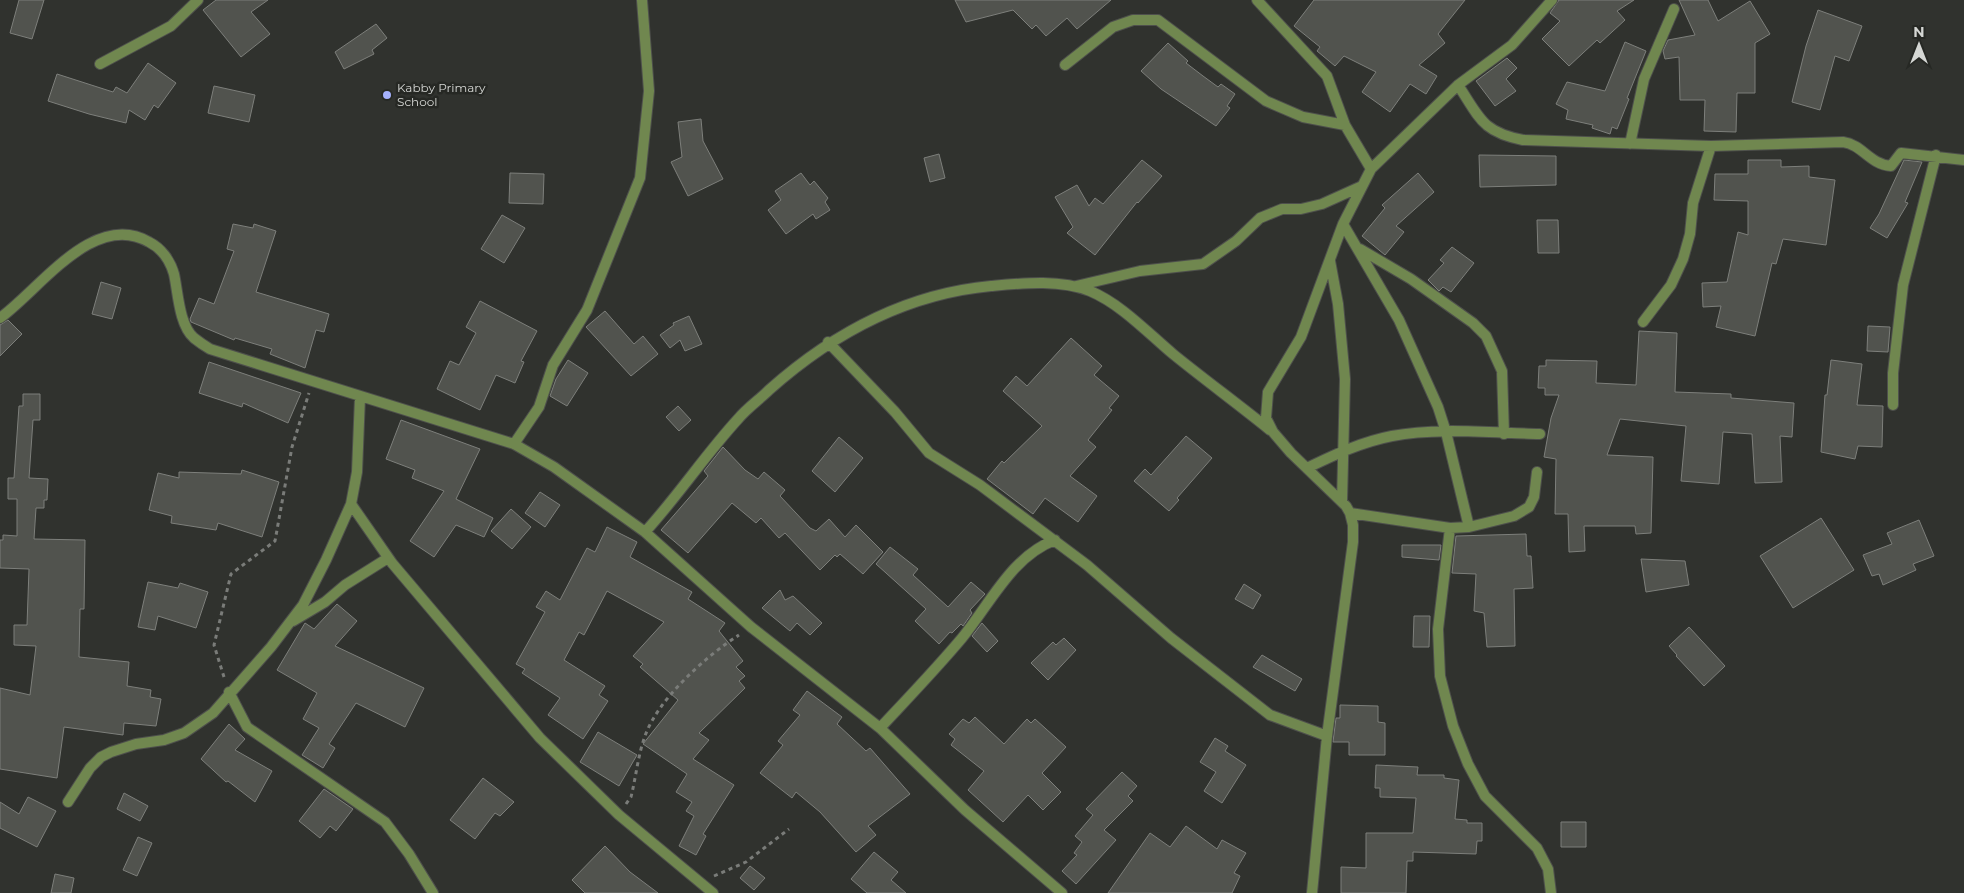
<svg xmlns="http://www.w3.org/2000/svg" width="1964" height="893" viewBox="0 0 1964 893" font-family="Montserrat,sans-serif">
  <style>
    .building { fill: #51534e; stroke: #7d7f7b }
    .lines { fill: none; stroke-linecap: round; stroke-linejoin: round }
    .minor-casing { stroke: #4e504c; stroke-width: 12 }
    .path { stroke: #7a7c79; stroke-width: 3; stroke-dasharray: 4 4; stroke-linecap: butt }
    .minor { stroke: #70874f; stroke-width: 10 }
    .poi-dot { fill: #a5b1fc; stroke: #262824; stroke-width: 2 }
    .labels { text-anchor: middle; stroke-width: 5; stroke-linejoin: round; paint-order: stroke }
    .poi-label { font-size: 12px; fill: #d5d7d4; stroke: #262824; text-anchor: start }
  </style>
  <rect width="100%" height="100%" fill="#30322e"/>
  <path class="building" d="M19,0H44L32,39L10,33Z
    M216,0H268L251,12L270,34L241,57L203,10Z
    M955,0H1111L1077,29L1067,18L1046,36L1036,25L1032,29L1013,10L966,22Z
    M1314,0H1465L1438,34L1445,43L1419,65L1437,76L1426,94L1410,84L1390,112L1362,92L1376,72L1344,56L1335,66L1317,51L1320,47L1294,26Z
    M1559,0H1634L1617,11L1625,20L1600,43L1597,40L1569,66L1542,39L1560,21L1550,13Z
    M1679,0H1708L1718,21L1750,1L1770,34L1755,43V93H1737L1736,132L1704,131L1705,100H1680L1679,57L1665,59L1663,51L1668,40L1695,35Z
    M1818,10L1862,26L1849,61L1835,56L1820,110L1792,102L1806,46Z
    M376,24L387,38L372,50L374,54L344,69L335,52Z
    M1625,42L1646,51L1627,98L1629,99L1617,129L1612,127L1610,134L1592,128L1593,125L1566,119L1568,110L1556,104L1567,82L1605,91Z
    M1168,43L1188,61L1186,63L1203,76L1218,87L1221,84L1235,94L1227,106L1230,108L1216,126L1161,89L1141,71Z
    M1507,58L1517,68L1506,79L1516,91L1495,106L1476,81Z
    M148,63L176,83L158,108L154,105L145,120L129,110L126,123L89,114L48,101L57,74L113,92L116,87L127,93Z
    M214,86L255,95L249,122L208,113Z
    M701,119L703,141L723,179L688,196L671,162L682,157L678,122Z
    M939,154L945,178L930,182L924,158Z
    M1479,155L1556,156V185L1480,187Z
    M1142,160L1162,176L1138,203L1137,202L1095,255L1067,233L1073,227L1055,197L1077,185L1089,206L1095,198L1103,204Z
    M1748,160H1781V167L1809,166V177L1835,180L1826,245L1783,239L1776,264L1772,263L1755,336L1716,327L1721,306L1703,307L1702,283L1727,282L1738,232L1748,235V201L1714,200L1715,174H1748Z
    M1904,160L1922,162L1905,202L1908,203L1887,238L1870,228L1879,214Z
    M510,173L544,174L543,204L509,203Z
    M801,173L810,185L814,181L828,198L825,202L830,210L816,219L813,214L786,234L768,210L781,200L775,191Z
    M1418,173L1434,192L1396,226L1404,232L1385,255L1362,236L1385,208L1382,205Z
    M502,215L525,228L504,263L481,249Z
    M1537,220H1558L1559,253H1538Z
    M233,224L253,228L254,224L276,231L256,292L329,314L324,332L316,330L305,368L270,354L272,349L235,338L234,340L191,322L190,319L199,298L214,304L234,251L227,249Z
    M1452,247L1474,263L1451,292L1443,287L1439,291L1428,280L1444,263L1440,260Z
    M101,282L121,288L112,319L92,314Z
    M480,301L537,331L521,361L524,362L515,383L496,375L480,410L437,389L450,361L459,365L476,333L466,327Z
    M605,311L634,344L643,336L658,354L631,376L586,327Z
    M689,316L702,344L685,351L680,340L670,348L660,335L674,325L673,323Z
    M8,320L22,334L0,356V325Z
    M1868,326L1890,327L1888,352L1867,351Z
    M1639,331L1677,333L1675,392L1731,394V398L1794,403L1792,437L1780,436L1782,482L1755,483L1752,434L1723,432L1719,484L1681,481L1686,426L1620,419L1607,455L1653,457L1651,533L1636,534L1635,526H1584L1585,551L1569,552L1568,514H1555L1556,459L1544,457L1551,418L1559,395H1545V388H1538L1539,366H1546V360L1597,361L1596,383L1636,385Z
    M1071,338L1102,366L1094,375L1119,396L1109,408L1112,410L1088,440L1096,447L1070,476L1097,496L1078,522L1045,498L1033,514L987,479L1002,461L1004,463L1042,426L1003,391L1016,376L1027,386Z
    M568,360L588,373L567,406L550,396L556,379Z
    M1831,360L1862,364L1857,405L1883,406L1882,447L1858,446L1855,459L1821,452L1825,395H1827Z
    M209,362L301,393L288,423L243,403L242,407L199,393Z
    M23,394H40V420H33L29,478L48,479L47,500H44V508H36L34,539L85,540L84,609H80L79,657L129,662L127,686L151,690L150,697L161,699L156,726L124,723L123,735L64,727L57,778L0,769V688L30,695L36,646L14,645V625H27L29,569L0,568V540H3V535L17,536V499H8V478H14L19,406H23Z
    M678,406L691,420L679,431L666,417Z
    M401,420L480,449L456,499L493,518L484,537L456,525L434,557L410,541L444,491L412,478L415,470L386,459Z
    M1186,436L1212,458L1177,498L1179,500L1169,511L1134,481L1145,469L1151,475Z
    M839,437L863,458L835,492L812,471Z
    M723,447L745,470L758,479L764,472L785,490L780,496L810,528L816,531L829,519L845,537L856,525L883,552L863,574L840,554L837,557L835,555L820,570L785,533L779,538L761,518L756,523L732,503L688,553L661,530L708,476L704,471Z
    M242,470L279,482L262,537L218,523L216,530L171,523L172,516L149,510L158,473L179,478V472L241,474Z
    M540,492L560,505L545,527L525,513Z
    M511,509L531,527L512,549L491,531Z
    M1821,518L1854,570L1793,608L1760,556Z
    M1919,520L1934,556L1913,564L1916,570L1883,585L1879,574L1872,576L1863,555L1892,544L1887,533Z
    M607,527L637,542L630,557L692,592L688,599L725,623L719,631L743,661L736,667L745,676L739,681L745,688L699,733L709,740L693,759L734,785L703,834L706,836L696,855L679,846L694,816L686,811L692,802L676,792L687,774L643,744L678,700L640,667L643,664L633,656L664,622L607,591L584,635L579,632L564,660L605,686L599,695L608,701L583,739L548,715L560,698L522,673L525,669L516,664L545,612L536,607L546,591L560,600L587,548L595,552Z
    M1526,534L1527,556H1531L1533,588L1514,589L1515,646L1487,647L1484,613L1474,611L1476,574L1452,573L1456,536Z
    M1402,545H1441L1439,560L1402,557Z
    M890,547L918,569L913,575L948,607L971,582L985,594L970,610L972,613L963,626L961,624L952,633L950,632L939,644L915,621L926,609L876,564Z
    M1641,559L1685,561L1689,585L1646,592Z
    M148,582L178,588L180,583L208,592L196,628L158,616L155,630L138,627Z
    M1244,584L1261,595L1253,609L1235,599Z
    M780,590L785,600L793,596L822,623L810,635L797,623L790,631L762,608Z
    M337,604L357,621L335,646L424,688L405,727L356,703L329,744L335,748L323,768L302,755L319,728L303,719L317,693L277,670L305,623L314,629Z
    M1414,616H1430L1429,647H1413Z
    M982,623L998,641L987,652L972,636Z
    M1689,627L1725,666L1704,686L1676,656L1677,655L1669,646Z
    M1064,638L1076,650L1048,680L1031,663L1053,642L1056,645Z
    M1262,655L1302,679L1295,691L1253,667Z
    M807,691L842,717L837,724L866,751L870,748L910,794L868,826L876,835L856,852L820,812L796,792L792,798L760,773L783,745L778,741L800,715L793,710Z
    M1340,705L1378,706V722L1385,723V755H1349V742H1333L1336,718H1340Z
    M975,717L1004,744L1027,719L1031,723L1035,719L1066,747L1042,773L1061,792L1043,810L1028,795L1003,822L968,790L984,771L951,745L955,739L949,734L963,719L969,723Z
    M229,724L245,739L235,750L272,771L255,802L228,781L226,782L201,759Z
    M598,732L637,755L619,786L580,762Z
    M1215,738L1228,746L1225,751L1246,765L1222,803L1204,791L1216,772L1200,762Z
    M1376,765L1418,767L1417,775H1444V778L1459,780L1455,819L1467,820V823H1482V841H1477L1476,854L1413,852V861H1407L1406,893H1341V867L1366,868V833H1413L1416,798L1380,797V788H1375Z
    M1122,772L1137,786L1128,796L1133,801L1104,830L1116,840L1076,884L1062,871L1077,855L1074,853L1082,842L1075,836L1093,815L1086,809Z
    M483,778L514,802L500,816L495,813L475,839L450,820Z
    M324,789L353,809L336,831L330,826L320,838L299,821Z
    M124,793L148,806L140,821L117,809Z
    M28,797L56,811L37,847L0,828V802L19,814Z
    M1561,822H1586V847H1561Z
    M1186,826L1217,849L1222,840L1246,853L1234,873L1240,876L1232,893H1108L1150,833L1170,847Z
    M138,837L152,843L137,876L123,870Z
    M605,846L630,872L658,893H585L572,880Z
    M874,852L898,872L891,880L906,893H867L851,879Z
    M750,866L765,878L754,890L740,878Z
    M55,874L74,878L71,893H51Z"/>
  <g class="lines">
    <defs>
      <path id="minor" d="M1257,0L1327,76L1345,125L1371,169
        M100,64L171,26L198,0
        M1065,65L1113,27L1133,20H1158L1266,101L1303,117L1345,125
        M1458,85C1480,118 1482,132 1523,140L1711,146L1843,142C1863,145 1869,164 1891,166L1901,153L1964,160
        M1630,144L1644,79L1674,9
        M1343,224L1399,320L1438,407L1446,432L1469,527
        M1360,249L1411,279L1473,323L1486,336L1502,371L1504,434
        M1330,261L1338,304L1345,379L1342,502
        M1076,286L1140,271L1203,264L1236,241L1260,218L1282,209H1301L1322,204L1362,186
        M0,318C40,289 94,210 149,242C161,248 170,260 174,274C178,292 179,325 194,338C199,342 205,346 210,349L514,444L554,467L645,532L751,627L880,728L965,810L1062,893
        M1643,322L1671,285L1683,259L1690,234L1693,203L1711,146
        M828,342L895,412L929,453L980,485L1087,565L1171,638L1270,715L1327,736
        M1893,405V373L1903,285L1936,155
        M514,444L539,407L553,365L587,310L640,178L649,91L642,0
        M1307,468C1334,455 1361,442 1392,436C1437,427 1494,433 1540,434
        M351,504L392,563L540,738L619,815L713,893
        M1350,513L1450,528L1469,527L1514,516L1529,507L1534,497L1537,472
        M1450,528L1438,629L1440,676L1453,726L1468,764L1485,796L1537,848L1548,869L1551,893
        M645,532C678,496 705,455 738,419C747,408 759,400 769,390C833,333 905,294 991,286C1023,283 1060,279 1090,291C1121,304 1148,333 1173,354C1205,380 1238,404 1270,430
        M293,621L325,602L345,585L388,558
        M229,692L247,727L385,822L409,854L433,893
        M880,728C908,698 936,669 962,638C990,604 1012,556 1055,540
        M68,802L90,768L101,757L111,752L136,744L164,740L184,733L213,713L271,647L303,605L326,560L351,504L357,472L360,397
        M1312,893L1327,736L1353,542V525L1350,513L1346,506L1291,453L1273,432L1266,418L1268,392L1301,337L1343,224L1371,169L1458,85L1512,45L1552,0"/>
    </defs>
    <use href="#minor" class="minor-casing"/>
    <path class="path" d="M224,677L214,645L231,574L275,541L292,447L309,393
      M626,804L631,797C636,777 638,755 645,736C658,699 706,656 739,635
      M714,876L746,862L789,829"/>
    <use href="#minor" class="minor"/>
  </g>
  <circle class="poi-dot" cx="387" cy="95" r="5"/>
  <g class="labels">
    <g class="poi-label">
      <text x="397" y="92">Kabby Primary<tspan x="397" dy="14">School</tspan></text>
    </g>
  </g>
  <g transform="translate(1919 45)" stroke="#262824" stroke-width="4" paint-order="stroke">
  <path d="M0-4L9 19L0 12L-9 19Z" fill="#d5d7d4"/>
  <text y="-8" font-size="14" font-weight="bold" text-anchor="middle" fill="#d5d7d4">N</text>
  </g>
</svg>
